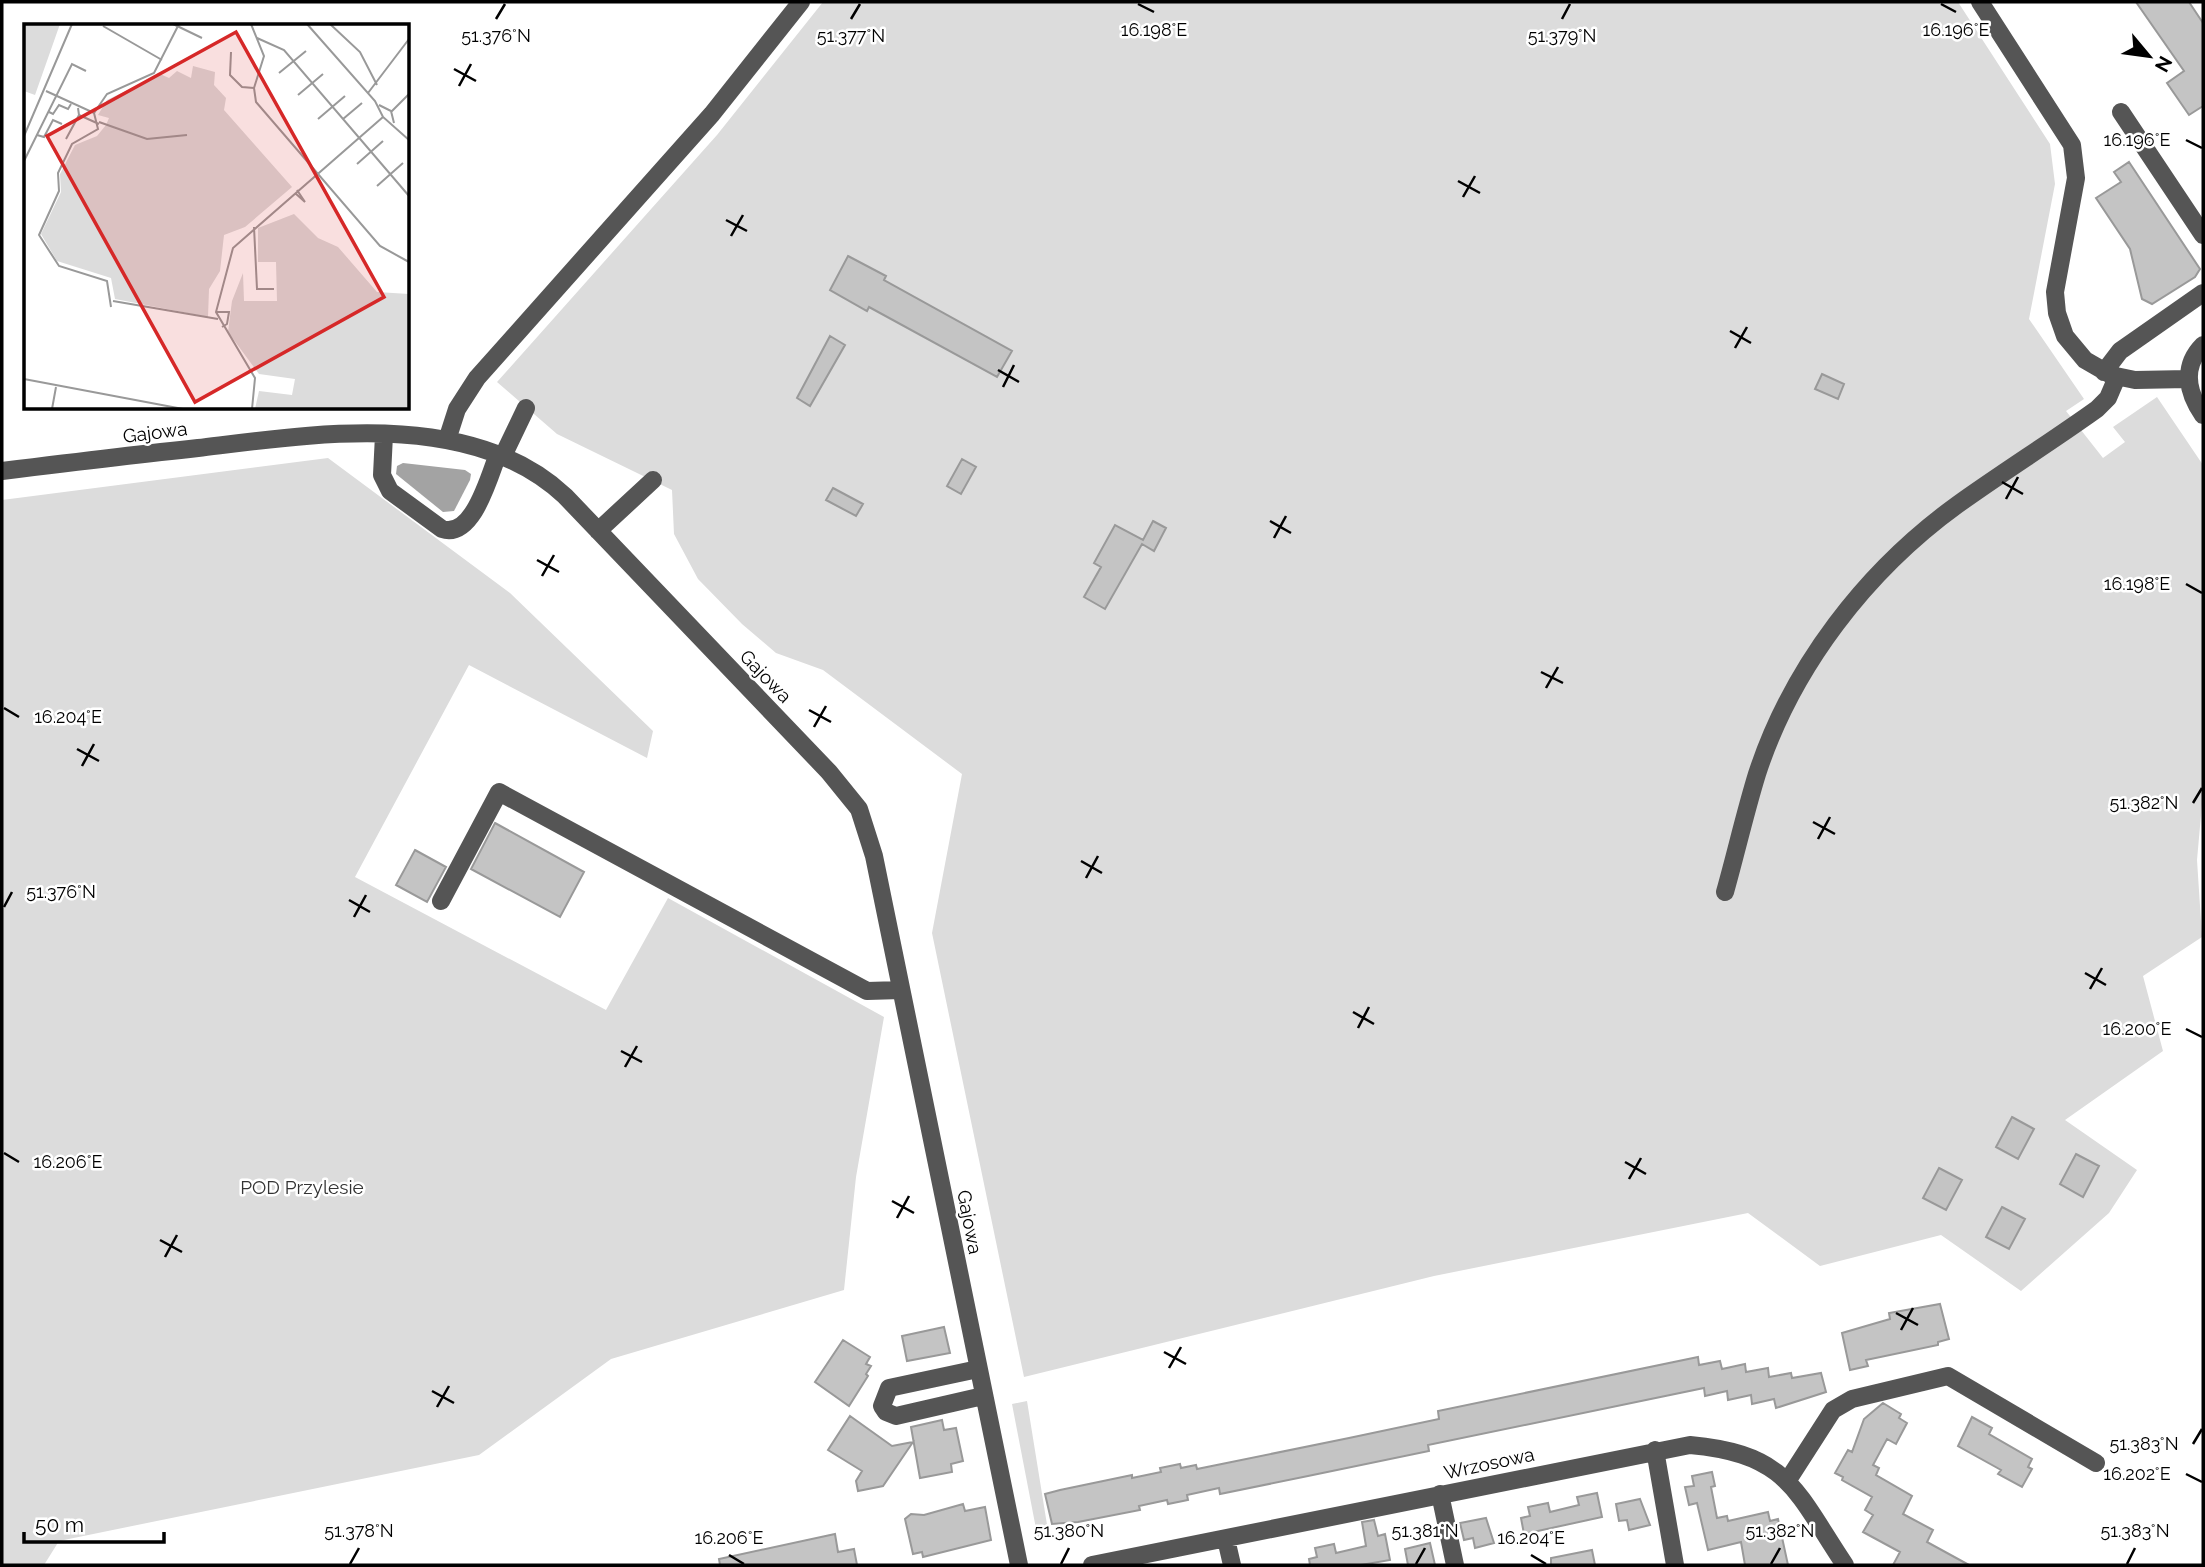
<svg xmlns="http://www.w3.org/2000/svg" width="2205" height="1567" viewBox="0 0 2205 1567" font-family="Raleway,sans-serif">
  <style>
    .green { fill: #dcdcdc }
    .water { fill: #a3a3a3 }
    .building { fill: #c4c4c4; stroke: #999; stroke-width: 2 }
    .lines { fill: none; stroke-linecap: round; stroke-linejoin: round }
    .minor { stroke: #555; stroke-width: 18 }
    .ticks { fill: none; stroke: #000; stroke-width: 2.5 }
    .labels { text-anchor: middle; stroke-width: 5; stroke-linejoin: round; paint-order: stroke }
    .street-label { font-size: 19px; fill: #000; stroke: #fff }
    .park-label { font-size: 19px; fill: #333; stroke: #fff }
    .inset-road { fill: none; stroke: #999; stroke-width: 2 }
    .view { fill: #d62828; fill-opacity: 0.15; stroke: #d62828; stroke-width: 3.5 }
    .inset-edge { fill: none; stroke: #000; stroke-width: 3.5 }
    .ticks-label { font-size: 18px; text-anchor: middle; fill: #000; stroke: #fff; stroke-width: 5; stroke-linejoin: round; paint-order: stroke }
  </style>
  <rect width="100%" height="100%" fill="#fff"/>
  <path class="green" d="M823,2H1958L2050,144L2055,184L2029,319L2084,399L2066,411L2103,458L2125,442L2113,427L2157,397L2203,465V793L2197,860L2202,937L2143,976L2163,1051L2065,1120L2137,1170L2109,1213L2021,1291L1941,1235L1820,1266L1748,1213L1434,1276L1024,1377L932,933L962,774L823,670L776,653L742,624L698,579L674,534L672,490L557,434L497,382L717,135Z
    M328,458L510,593L653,731L647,758L469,665L355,877L606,1010L668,898L884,1017L856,1177L844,1290L611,1359L479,1455L59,1541L44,1565H2V500Z
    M1027,1401L1049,1537L1038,1539L1012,1404Z"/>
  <path class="water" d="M403,463L465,470L471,474L470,480L454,511L443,512L396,474L397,466Z"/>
  <path class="building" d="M2136,2H2189L2203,23V106L2189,115L2167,83L2184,71Z
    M2129,162L2200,269L2195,277L2152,304L2142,299L2130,249L2096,198L2121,182L2114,172Z
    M848,256L886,276L884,280L1012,351L997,377L869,307L867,311L830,290Z
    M830,336L845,345L810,406L797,398Z
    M1822,374L1844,384L1838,399L1815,389Z
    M962,459L976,467L961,494L947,486Z
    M833,488L863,504L856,516L826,500Z
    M1153,521L1166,528L1154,551L1142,544L1105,609L1084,597L1101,567L1094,563L1115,525L1143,540Z
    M495,823L584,872L560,917L471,869Z
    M415,850L446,867L427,902L396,885Z
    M2012,1117L2034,1129L2018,1159L1996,1147Z
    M2076,1154L2099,1166L2083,1197L2060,1184Z
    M1939,1168L1962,1180L1946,1210L1923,1198Z
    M2002,1207L2025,1219L2009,1249L1986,1237Z
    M1940,1304L1949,1339L1938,1342V1345L1866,1360L1868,1366L1850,1370L1842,1333L1890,1319L1889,1313Z
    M944,1327L950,1353L907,1361L902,1336Z
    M843,1340L870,1357L866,1364L871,1366L866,1374L868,1376L849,1406L815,1382Z
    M1698,1357L1699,1365L1720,1361L1722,1369L1745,1364L1746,1372L1768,1368L1769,1377L1791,1373L1792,1378L1821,1373L1826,1392L1776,1408L1774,1399L1752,1404L1751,1395L1728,1400L1727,1391L1705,1396L1704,1388L1428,1445L1429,1451L1308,1476L1220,1494L1219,1488L1187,1495L1188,1500L1168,1504L1167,1500L1139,1506L1140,1510L1078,1522L1052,1524L1045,1494L1060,1490L1132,1475V1478L1161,1472L1160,1468L1180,1464L1181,1468L1196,1465L1197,1469L1349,1438L1439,1419L1438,1411Z
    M1883,1403L1901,1414L1899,1418L1907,1423L1896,1444L1887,1439L1873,1465L1879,1468L1876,1475L1912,1496L1903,1514L1933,1530L1927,1542L1969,1565H1893L1900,1552L1863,1532L1873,1515L1865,1510L1872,1497L1842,1480L1843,1477L1835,1473L1848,1450L1852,1452L1864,1419Z
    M850,1416L892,1446L913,1442L883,1486L858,1491L856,1481L862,1471L828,1450Z
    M1972,1417L1992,1428L1989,1434L2032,1459L2028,1467L2032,1469L2022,1487L1998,1474L2001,1470L1958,1446Z
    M942,1420L944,1430L956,1428L963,1461L951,1464L952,1472L920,1478L911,1427Z
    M1712,1472L1715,1486L1711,1487L1717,1518L1727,1516L1728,1521L1768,1512L1770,1521L1778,1519L1788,1565H1745L1741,1542L1708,1550L1697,1503L1689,1505L1685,1487L1694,1486L1692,1476Z
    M1597,1493L1602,1517L1524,1534L1521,1518L1530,1516L1528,1507L1548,1503L1550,1512L1579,1505L1577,1497Z
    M1640,1499L1650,1525L1629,1530L1627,1520L1619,1521L1616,1504Z
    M963,1504L965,1511L985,1507L991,1540L923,1557L922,1552L913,1554L905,1519L911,1514L924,1515Z
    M1486,1518L1494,1543L1475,1548L1473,1538L1464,1540L1460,1523Z
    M1374,1520L1378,1536L1385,1534L1390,1560L1361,1565H1310L1309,1559L1317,1557L1315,1548L1334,1544L1336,1553L1366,1546L1362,1522Z
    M835,1534L838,1552L854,1549L857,1565H720L719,1559Z
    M1430,1543L1435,1565H1408L1405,1549Z
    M1592,1550L1595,1565H1551V1558Z"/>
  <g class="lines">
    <path class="minor" d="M1980,2L2072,145L2076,178L2055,292L2057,313L2065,336L2085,360L2111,375L2135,380L2188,379
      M2121,112L2203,235
      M2203,345C2182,366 2187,392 2203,415
      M2104,372L2120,351L2203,293
      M384,435L382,475L390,491L442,529C473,539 489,477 498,454
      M447,440L457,409L477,378L712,114L801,2
      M503,456L526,408
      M2,471C67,463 132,455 198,448C314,434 471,408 565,496L829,772L859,809L874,856L1019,1565
      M598,531L653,480
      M1725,892C1736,853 1745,813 1757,774C1792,667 1866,571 1957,505C2003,472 2051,442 2097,409L2108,398L2117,377
      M441,901L499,792L867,991L901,990
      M978,1369L889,1388L882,1406L886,1412L896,1416L983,1396
      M1655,1450L1675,1565
      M1788,1480L1833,1410L1852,1399L1948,1376L2096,1463
      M1440,1494L1455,1565
      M1226,1539L1232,1565
      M1092,1565L1690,1445C1789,1454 1796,1492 1845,1565"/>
  </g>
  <path class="ticks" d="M1138,4L1154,12M1941,4L1956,12M496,19L505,4M851,19L860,4M1562,19L1570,4M454,69L476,81M459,86L471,64M2186,140L2202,148M1458,181L1480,193M1463,197L1475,176M726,220L747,231M731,236L743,215M1730,331L1751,343M1735,348L1747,327M998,370L1019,382M1003,387L1014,365M2002,482L2023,494M2006,499L2018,477M1270,521L1291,533M1274,538L1286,516M537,560L559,572M542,576L554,555M2186,584L2202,593M1541,672L1563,683M1546,688L1558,667M4,708L19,717M809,710L831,722M814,727L826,706M77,749L99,761M82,766L94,744M2193,803L2202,788M1813,822L1835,834M1818,839L1830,817M1081,861L1102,873M1086,878L1098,856M349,900L370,912M4,907L12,892M354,917L366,895M2085,973L2106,985M2090,989L2102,968M1353,1012L1374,1024M1358,1028L1369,1007M2186,1029L2202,1037M621,1051L642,1062M625,1067L637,1046M4,1153L19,1162M1625,1162L1646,1174M1629,1179L1641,1158M892,1201L914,1213M897,1218L909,1196M160,1240L182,1252M165,1257L177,1235M1896,1313L1918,1325M1901,1330L1913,1308M1164,1352L1186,1364M1169,1368L1181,1347M432,1391L454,1403M437,1407L449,1386M2193,1444L2202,1429M2186,1474L2202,1482M729,1555L744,1564M1531,1555L1546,1564M350,1564L359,1548M1061,1564L1069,1548M1416,1564L1425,1548M1771,1564L1780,1548M2127,1564L2135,1548"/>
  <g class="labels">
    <g class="street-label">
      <text transform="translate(155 432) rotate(-7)" y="7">Gajowa</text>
      <text transform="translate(766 676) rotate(46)" y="7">Gajowa</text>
      <text transform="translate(970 1222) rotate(79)" y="7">Gajowa</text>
      <text transform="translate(1489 1463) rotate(-12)" y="7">Wrzosowa</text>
    </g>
    <g class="park-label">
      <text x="302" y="1194">POD Przylesie</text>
    </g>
  </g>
  <g transform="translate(24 24)">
    <rect width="385" height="385" fill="#fff"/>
    <path d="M0,0H36L11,71L0,67ZM169,42L191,48L190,61L202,74L200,86L268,163L221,203L200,211L196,247L185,265L184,293L91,275L87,254L33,237L17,210L37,168L36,150L51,121L73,112L82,101L85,94L74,91L83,76L136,50L145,54L153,47L167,54ZM270,190L294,214L314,223L353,268L385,270V385H231L235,367L268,371L271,355L235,350L204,308L208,277L219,249L220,277H253L252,238H234V204Z" fill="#dcdcdc"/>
    <path class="inset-road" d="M149,0L178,14M227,0L240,32L230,64L232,78L356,222L385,238M283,0L351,77L359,93L385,116M306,0L336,28L353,61M79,2L138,36M233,14L260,26L385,172M207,28L206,51L218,63L230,64M255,49L282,27M22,67L70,89L83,70L130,49L155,0M344,69L385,15M274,71L299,50M355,81L367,87L370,99M54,84L55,91L75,100M25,88L29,90L35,81L44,85L47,80M367,88L385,70M70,89L74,105L48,120L34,149L35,167L15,211L35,242L83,257L87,283M294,95L321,72M319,95L338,79M75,98L123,115L163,111M13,111L20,113L29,96L38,100M0,112L48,0M42,115L55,91M0,137L48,40L62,47M333,140L359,117M353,162L379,139M271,169L281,178L273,166M230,203L233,265H250M89,277L194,295M192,288H205L203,300L198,303M0,355L159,385M28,385L32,363M228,385L231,354L192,288L209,224L359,93"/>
    <path class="view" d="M212,8L360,273L171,378L23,112Z"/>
    <rect width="385" height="385" class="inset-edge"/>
  </g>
  <g class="ticks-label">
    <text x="1154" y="36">16.198°E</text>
    <text x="1956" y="36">16.196°E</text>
    <text x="496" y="42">51.376°N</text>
    <text x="851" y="42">51.377°N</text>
    <text x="1562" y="42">51.379°N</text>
    <text x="2137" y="146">16.196°E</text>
    <text x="2137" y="590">16.198°E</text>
    <text x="68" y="723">16.204°E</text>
    <text x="2144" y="809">51.382°N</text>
    <text x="61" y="898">51.376°N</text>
    <text x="2137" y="1035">16.200°E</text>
    <text x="68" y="1168">16.206°E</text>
    <text x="2144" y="1450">51.383°N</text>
    <text x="2137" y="1480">16.202°E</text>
    <text x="359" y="1537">51.378°N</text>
    <text x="1069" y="1537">51.380°N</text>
    <text x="1425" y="1537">51.381°N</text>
    <text x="1780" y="1537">51.382°N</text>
    <text x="2135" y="1537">51.383°N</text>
    <text x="729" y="1544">16.206°E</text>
    <text x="1531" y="1544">16.204°E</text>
  </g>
  <rect width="2205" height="1567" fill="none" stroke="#000000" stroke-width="7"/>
  <g transform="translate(2149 56) rotate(119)" stroke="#ffffff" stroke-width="5" paint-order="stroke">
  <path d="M0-5L12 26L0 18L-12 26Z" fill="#000000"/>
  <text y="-10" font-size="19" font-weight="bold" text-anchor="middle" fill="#000000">N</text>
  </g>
  <path d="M24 1532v10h140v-10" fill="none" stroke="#000000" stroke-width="3.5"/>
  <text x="35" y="1532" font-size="21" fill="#000000" stroke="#ffffff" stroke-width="5" paint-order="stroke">50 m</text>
</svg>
